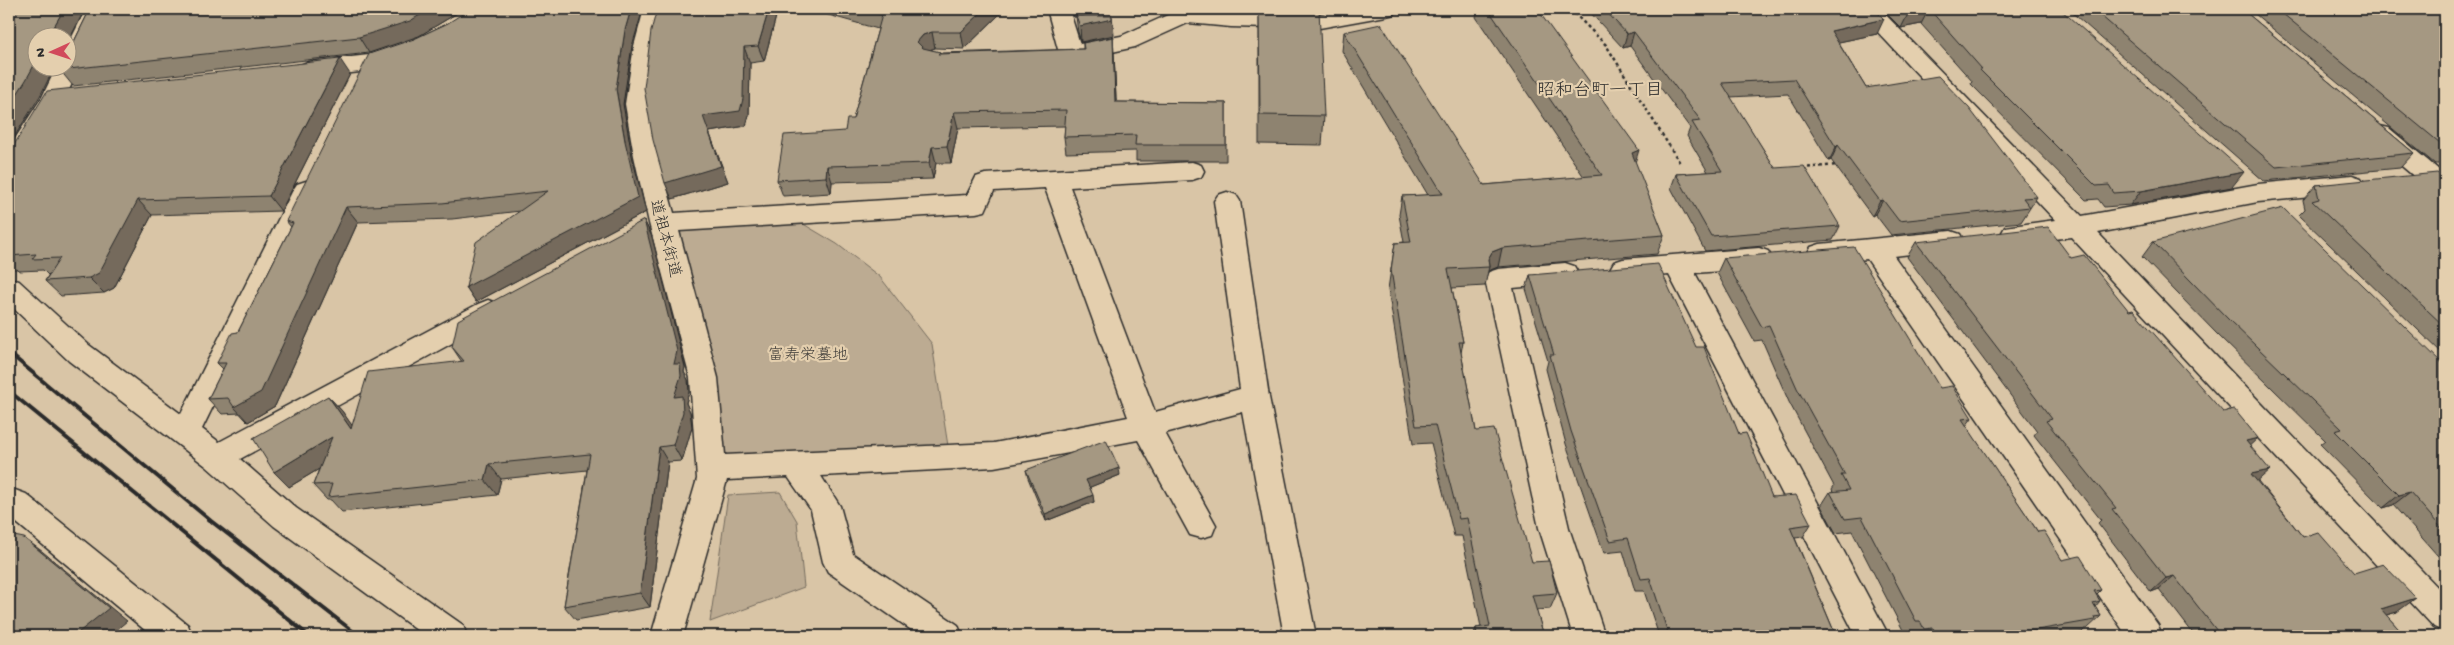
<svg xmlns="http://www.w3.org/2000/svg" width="2454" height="645" viewBox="0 0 2454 645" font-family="'Gochi Hand','Klee One',sans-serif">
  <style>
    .green { fill: #bcab92; stroke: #746b5e }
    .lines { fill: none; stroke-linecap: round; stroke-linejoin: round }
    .minor-casing { stroke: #2b2b2b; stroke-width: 3 }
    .path { stroke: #2b2b2b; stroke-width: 2.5; stroke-dasharray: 3 3; stroke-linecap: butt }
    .minor { fill: #e4cfae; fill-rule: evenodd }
    .rail { stroke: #2b2b2b; stroke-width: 4 }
    .wall { fill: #8e8370; stroke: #2b2b2b }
    .shaded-wall { fill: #746a5b; stroke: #2b2b2b }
    .building { fill: #a59882; stroke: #2b2b2b }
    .labels { text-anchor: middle; stroke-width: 4.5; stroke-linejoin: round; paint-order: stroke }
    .street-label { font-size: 16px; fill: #2b2b2b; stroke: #e4cfae }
    .park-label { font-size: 16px; fill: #413e3a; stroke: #e4cfae }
    .neighbourhood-label { font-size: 18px; fill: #2b2b2b; stroke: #e4cfae }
  </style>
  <rect width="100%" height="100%" fill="#d9c5a6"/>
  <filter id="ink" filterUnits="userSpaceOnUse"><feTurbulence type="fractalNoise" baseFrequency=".02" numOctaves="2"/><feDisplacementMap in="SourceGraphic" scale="10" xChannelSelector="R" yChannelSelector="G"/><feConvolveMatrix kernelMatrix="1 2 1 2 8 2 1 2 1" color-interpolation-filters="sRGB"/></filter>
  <g filter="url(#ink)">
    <path class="green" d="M800,222L837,244L880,277L932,344L948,446L727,461L676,232Z
      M780,492L797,521L804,587L710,622L728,495Z"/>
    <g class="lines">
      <defs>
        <path id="minor" d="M86,9H108L65,98L18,174L9,177V148L42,97L56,68H68V45Z
          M644,9H666L656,46L649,104L658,156L674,213L967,195L976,177L985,174L1192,162L1201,165L1204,171L1201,177L1192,180L1070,187L1155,412L1240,389L1214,201L1218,195L1227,192L1236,195L1240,201L1269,397L1316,636H1284L1243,412L1165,433L1216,525L1212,535L1201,538L1190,535L1138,440L994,467L821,476L840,506L853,554L958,625L962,636H920L828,572L823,562L811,510L788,477L727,480L683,636H651L697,479L690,378L649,223L634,156L625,104L634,46ZM1045,188L1128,417L994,443L725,455L718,378L679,231L976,213L985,211L994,191Z
          M1047,9H1069L1080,44L1121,36L1172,13L1169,9L1314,15L1348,9H1397L1394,14L1386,16L1314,29L1231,27L1188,23L1135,47L1071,61L1063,58L1059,53Z
          M1856,9H1880L2082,216L2258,184L2352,175L2361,178L2365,184L2361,190L2352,193L2258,202L2098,233L2445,595V632L2434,627L2071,237L2014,244L2005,241L2001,234L2005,227L2055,220Z
          M401,47L409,50L413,55L409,60L369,71L308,78L300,75L296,70L300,65L308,62L369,55Z
          M2380,126L2389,128L2445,175V198L2436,195L2371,140L2368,134L2371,128Z
          M306,181L315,184L319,190L202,429L219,442L478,304L488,300L498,304L502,311L498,318L240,459L296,508L463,625L467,636H425L274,526L206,466L69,361L9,304V278L19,281L89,345L181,414L293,190L297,184Z
          M1951,231L1960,234L1964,241L1960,248L1894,256L2158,625L2162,636H2127L1867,259L1820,264L1811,261L1807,254L1811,247L1820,244Z
          M1759,248L1768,251L1772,258L1768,265L1759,268L1695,273L1889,636H1856L1669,275L1623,279L1614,276L1610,269L1614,262L1623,259Z
          M1565,263L1574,266L1578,273L1574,280L1565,283L1513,288L1569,528L1605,636H1573L1539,528L1485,279L1489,272L1498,269Z
          M15,490L26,494L188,625L192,636H152L12,519L9,520V492Z"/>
      </defs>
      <use href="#minor" class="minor-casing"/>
      <path class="path" d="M1570,9L1606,45L1680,163
        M1802,168L1838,165"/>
      <use href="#minor" class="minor"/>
      <path class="rail" d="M9,353L211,521L359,636
        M9,391L309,636"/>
    </g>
    <path class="wall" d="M90,9H464L419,36L369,53L73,86L60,70Z
      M657,9H778L764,61L750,63L749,115L746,126L709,132L728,182L672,199Z
      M824,9H1003V11L964,49L935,48L930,50L940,52L941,53L1083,49V43L1114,53L1116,102L1226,103V161H1136V151L1066,153L1064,137L1065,126L958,128L951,163H936L933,179L832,182L831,193L783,196L777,180L845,131L853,119L878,29L825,14Z
      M1072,9H1108L1080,16L1114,35L1081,42L1078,32L1076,17H1074Z
      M1259,9L1324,116L1322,145L1259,144Z
      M1478,9H1537L1635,163L1664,235L1657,254L1498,267L1488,271L1485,286L1452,288L1463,342L1461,353L1476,431L1532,562L1557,593L1550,609L1536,610L1544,636H1473L1476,628L1481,627L1462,536H1454L1431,443L1413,444L1388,289L1395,243L1404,242L1399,215L1402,196L1428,195L1342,51L1344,32L1484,185L1584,177L1476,17Z
      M1587,9H1874L1877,34L1838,42L1866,88L2037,197L2021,222L1891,235L1875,214L1872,216L1831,160L1829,161L1788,94L1730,97L1775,168L1840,226L1833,240L1705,251L1671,188L1676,174L1708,172L1687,136L1690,128L1630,46L1623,48Z
      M1882,9H2060L2232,187L2130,205L2104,207L2098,199L2086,200L1971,84L1972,81L1921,24L1901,28Z
      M2068,9H2242L2414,153L2400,168L2264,181Z
      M2249,9H2437L2445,17V164H2435Z
      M2438,9H2445V16Z
      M448,23L632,46L623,104L632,156L646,212L476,302L466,287L520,211L452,219L358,222L275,406L248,422L240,413L222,414L208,399L223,369L217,363L238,332L291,227L286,221L414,39Z
      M350,74L281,211L152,215L114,288L104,293L61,296L45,281L49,274L48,275L43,270L19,271L17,269H12L9,266V153Z
      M2445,177V356L2299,215L2305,209L2303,200L2316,185Z
      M644,220L652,237L685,367L684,372L688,380L689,392L686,403L690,412L692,427L682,461L668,462L650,607L576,620L564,606L587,470L501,479L497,495L342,512L331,500H327L313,485L319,469L289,487L328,396L342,411L352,426L462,362L452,347Z
      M1916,242L2071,258L2129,311L2250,446L2258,481L2303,537L2354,573L2397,612L2386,615L2405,636H2195L2159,589L2151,592L2098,523L2101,520L2034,435L2037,431L1907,257Z
      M2153,242L2445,366V564L2393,505L2383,508L2320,444L2325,440L2217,334L2142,257Z
      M1724,258L1940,388L1972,418L1966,426L2038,532L2062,560L2101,590L2096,595L2100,601L2095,607L2101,616L2087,629H2085L2081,633L2062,636H1910L1909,634H1905L1852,531L1836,533L1821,506L1830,492H1833L1832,489L1834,486L1789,402L1762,340L1754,341L1717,273Z
      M1530,275L1696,347L1739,434L1772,497L1811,524L1803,537L1795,538L1836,636H1659L1644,591H1635L1623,551L1604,553L1566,444L1546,369L1548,361L1526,289Z
      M1026,470L1120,475L1090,487L1094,502L1046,521L1028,478Z"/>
    <path class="shaded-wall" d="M64,9H85L68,42V38H53V28Z
      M430,9H464L419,36L369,53L359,37Z
      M631,9H643L632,46L623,104L632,156L646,212L476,302L466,287L625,141L616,89L625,30Z
      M769,9H778L764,61L758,46Z
      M985,9H1003V11L964,49L961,32Z
      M1073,9H1108L1074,17Z
      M1929,9L1921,24L1901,28L1908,14Z
      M1112,16L1114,35L1081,42L1080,26Z
      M1884,19L1877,34L1825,45L1831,31Z
      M932,32L935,48L926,51L921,58L917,42L923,35Z
      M1634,32L1630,46L1623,48L1627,34Z
      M1113,37L1114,53L1117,119L1115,102Z
      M744,47L750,63L749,115L746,126L709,132L728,182L672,199L665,183L703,116Z
      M38,58V68H54L40,96L9,145V107Z
      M340,59L350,74L281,211L269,196Z
      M954,112L958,128L951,163L947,146Z
      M1838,145L1831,160L1829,161L1836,147Z
      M932,147L936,163L933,179L929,163Z
      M1639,150L1633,169L1632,153Z
      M827,166L832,182L831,193L826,177Z
      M2244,172L2232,187L2130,205L2141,191Z
      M138,200L152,215L114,288L104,293L89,278Z
      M1883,200L1875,214L1872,216L1880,201Z
      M346,207L358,222L275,406L248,422L234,407Z
      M644,220L652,237L685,367L684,372L688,380L689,392L686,403L690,412L692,427L682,461L673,445L674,397V364Z
      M1502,248L1498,267L1488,271L1489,267L1488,259L1492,252Z
      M328,396L342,411L365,444L351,429Z
      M332,437L346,453L289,487L274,472Z
      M2258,438L2243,452L2246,441Z
      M659,447L668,462L650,607L640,593Z
      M489,464L501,479L497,495L485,480Z
      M1119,468L1120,475L1088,488L1086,480Z
      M2270,470L2254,484L2251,474Z
      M2410,492L2393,505L2383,508L2399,495Z
      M1093,495L1094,502L1046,521L1045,514Z
      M24,538L43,552L127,621L109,636H74Z
      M2174,576L2159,589L2151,592L2166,578Z
      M2416,598L2397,612L2362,622L2381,609Z"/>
    <path class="building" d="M9,9H64L53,28V38H38V58L26,80L9,107Z
      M90,9H430L410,21L359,37L60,70L61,68H68V54Z
      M470,9H631L625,30L616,89L625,141L638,197L466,287L476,242L548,191L442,203L346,207L261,392L234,407L228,398L208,399L226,363H217L232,333L238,332L293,223L286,221L369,54L414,39L448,23Z
      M657,9H769L758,46L744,47L743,99L740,111L703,116L721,166L665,183L653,140L644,88L651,31Z
      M859,9H985L961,32H932L923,35L917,42L923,48L940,52L938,54L1084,49L1083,43L1113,37L1115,102L1226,103V145H1135L1136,135L1064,137L1066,110L954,112L947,146L932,147L929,163L827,166L826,177L777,180L784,135L845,131L847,119H853L882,15Z
      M1259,9H1319L1324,116L1260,115Z
      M1488,9H1537L1639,150L1632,153L1664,235L1502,248L1492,252L1488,259L1489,267L1448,269L1463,342H1459L1476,431L1494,429L1532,562L1549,561L1557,593L1532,595L1544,636H1477L1476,628L1490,626L1467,518L1459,519L1435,425L1416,426L1391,270L1395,243L1411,242L1402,196L1443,194L1344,32L1381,24L1484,185L1602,175Z
      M1604,9H1874L1884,19L1831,31L1866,88L1938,76L1969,108L2037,197L2023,198L2030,207L1899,221L1883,200L1880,201L1838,145L1836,147L1794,79L1722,83L1775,168L1804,166L1840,226L1711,236L1676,174L1722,171L1692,122L1701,121L1634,32L1627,34Z
      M1904,9H2060L2244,172L2141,191L2114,193L2109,185L2096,186L1979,69H1982L1929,9L1908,14Z
      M2093,9H2242L2414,153L2276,167Z
      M2277,9H2437L2445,17V147Z
      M1076,16H1112V19L1080,26Z
      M340,59L269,196L138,200L99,273L89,278L45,281L60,258L32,259L36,254L9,256V171L14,163H9V153L47,91Z
      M2437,173L2445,177V327L2312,201L2319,199L2316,185Z
      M2283,208L2445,366V532L2410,492L2399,495L2335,431L2342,429L2229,320L2153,242Z
      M644,220L677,351L674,364H680L681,376L674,397L682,396L683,412L673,445L659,447L640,593L564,606L590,454L489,464L485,480L328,497L332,484L313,485L332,437L274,472L253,438L328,396L351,429L368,372L464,361L452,347L458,320Z
      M2048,227L2071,258L2084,255L2129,311L2133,310L2223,412L2234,409L2258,438L2246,441L2270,470L2251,474L2303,537L2318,532L2354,573L2383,564L2416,598L2381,609L2405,636H2221L2174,576L2166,578L2112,509L2116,508L2046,421L2052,419L1916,242Z
      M1854,247L1940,388L1952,386L1972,418L1962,419L2038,532L2044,531L2062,560L2080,556L2101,590L2094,591L2100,601L2093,603L2101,616L2094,617L2095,620L2037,630L1988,636H1937L1933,628L1924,629L1920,621H1916L1862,517L1845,519L1830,492L1849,490L1841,475H1845L1797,388L1769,325L1762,327L1724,258Z
      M1658,264L1696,347H1704L1739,434L1746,433L1772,497L1796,495L1811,524L1790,527L1836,636H1669L1650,578L1641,579L1628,538L1610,541L1571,431L1550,355H1554L1530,275Z
      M1106,440L1119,468L1086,480L1093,495L1045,514L1026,470Z
      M9,535L24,538L109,608L74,636H9Z"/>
  </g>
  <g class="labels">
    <g class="street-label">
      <text transform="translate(667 238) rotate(75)" y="6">道祖本街道</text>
    </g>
    <g class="park-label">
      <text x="808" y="359">富寿栄墓地</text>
    </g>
    <g class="neighbourhood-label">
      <text x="1600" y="95">昭和台町一丁目</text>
    </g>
  </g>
  <rect width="2454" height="645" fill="none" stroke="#e4cfae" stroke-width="30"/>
  <rect x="15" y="15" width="2424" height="615" fill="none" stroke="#2b2b2b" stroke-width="2" filter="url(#ink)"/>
  <g transform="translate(52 52) rotate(267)"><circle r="24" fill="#e4cfae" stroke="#9a8d7a"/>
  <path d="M0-4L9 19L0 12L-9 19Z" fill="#d1495b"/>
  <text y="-8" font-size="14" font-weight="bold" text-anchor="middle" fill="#2b2b2b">N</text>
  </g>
</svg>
